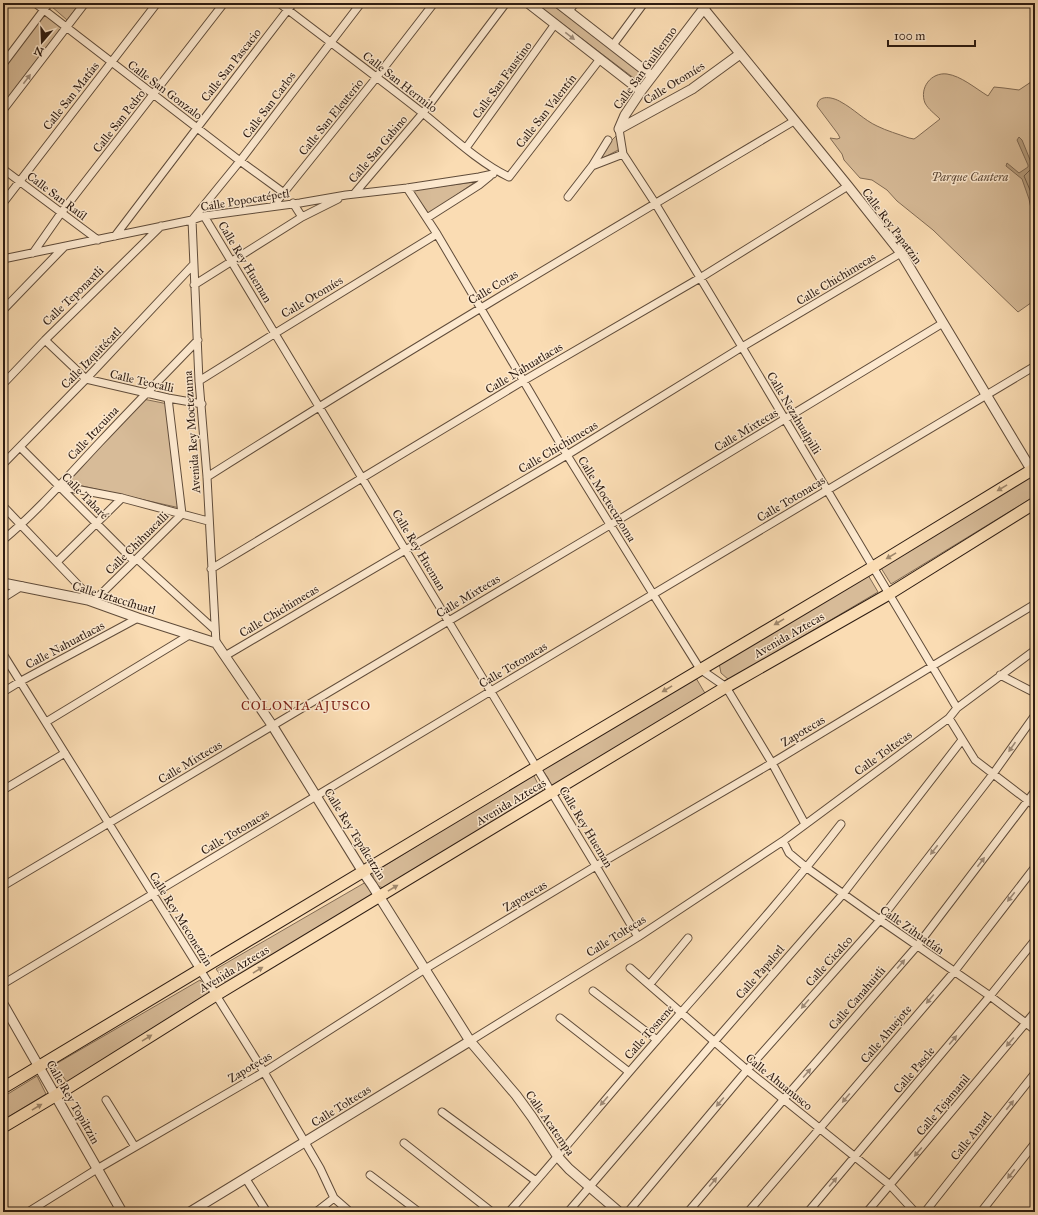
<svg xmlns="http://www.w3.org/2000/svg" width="1038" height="1215" viewBox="0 0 1038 1215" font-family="'IM FELL Great Primer',serif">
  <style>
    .green { fill: #d7bb98; stroke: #826c55 }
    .water { fill: #b49b7c; stroke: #7e6852 }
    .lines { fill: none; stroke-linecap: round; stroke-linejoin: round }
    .shore { stroke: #705c47; stroke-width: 1 }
    .minor-casing { stroke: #604c3a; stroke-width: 9 }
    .tertiary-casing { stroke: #604c3a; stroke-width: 11 }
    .primary-casing { stroke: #2d1c12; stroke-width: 13 }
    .minor { stroke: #fce8ce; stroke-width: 7 }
    .tertiary { stroke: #fce8ce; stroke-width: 9 }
    .primary { stroke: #fadcb3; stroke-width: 11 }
    .oneway { fill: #9f8c79 }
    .oneway2 { fill: #9e866b }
    .labels { text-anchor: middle; stroke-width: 3; stroke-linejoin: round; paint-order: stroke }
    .street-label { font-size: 12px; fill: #2d1c12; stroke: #fce8ce }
    .park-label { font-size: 12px; font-style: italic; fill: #604c3a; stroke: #fce8ce }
    .neighbourhood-label { font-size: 13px; letter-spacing: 1px; fill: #7a1f14; stroke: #fce8ce }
  </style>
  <rect width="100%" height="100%" fill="#fadcb3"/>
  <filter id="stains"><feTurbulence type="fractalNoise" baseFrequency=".005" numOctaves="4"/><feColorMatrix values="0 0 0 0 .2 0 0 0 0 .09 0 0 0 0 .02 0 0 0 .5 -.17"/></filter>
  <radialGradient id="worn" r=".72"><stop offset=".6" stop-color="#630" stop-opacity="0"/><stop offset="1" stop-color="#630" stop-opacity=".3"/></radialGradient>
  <path class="green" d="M53,3H80L67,20L51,6Z
    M535,3H550L644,74L639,82Z
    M44,14L62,27L3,104V69Z
    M1035,52V300L1018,312L933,230L897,201L887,190L872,180L860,178L844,160L842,154L830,138L837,139L840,138L838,134L817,106C818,94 833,97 841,102C854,109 864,120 877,126C887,131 898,134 909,138L914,139L917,137L940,119C935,114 928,109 925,103C919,88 931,72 947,74C961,76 975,88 988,96L994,87L1004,88L1019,90L1034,80L1033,53Z
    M616,136L620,149L599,160L610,142Z
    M475,182L429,214L412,190Z
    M143,399L168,404L180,508L69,483L68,481Z
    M1030,476L1035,484V496L891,584L881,568Z
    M868,575L878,592L729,680L721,673L719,663Z
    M696,678L706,695L552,787L548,778L541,768Z
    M533,774L537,782L544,792L383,888L373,884V873Z
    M366,882L376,892L226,983L216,969Z
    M200,980L210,992L67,1082L54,1065Z
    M37,1076L46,1094L3,1120V1097Z"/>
  <path class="water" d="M1019,137L1022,140L1035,172V220L1033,218L1029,199L1022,179L1006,166L1007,163L1019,173L1028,167V165L1017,140Z"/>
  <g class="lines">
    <path class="shore" d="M1035,171L1030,170L1024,176L1033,197L1035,209"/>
    <defs>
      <path id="minor" d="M35,3L240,161L284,193
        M279,3C327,40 376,76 424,114C450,135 478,162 509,177L600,59
        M569,11L575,3
        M613,45L644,3
        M3,64L49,3
        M3,110L85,3
        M619,129L623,154L655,203L742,347L957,708
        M466,148L555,24
        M592,166L608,140
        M3,169L98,240
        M407,188L437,234L567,455L653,594L700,669L726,687L772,763L805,824
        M354,194L423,113L506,3
        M568,197L592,166L623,154
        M3,203L157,3
        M293,203L302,217
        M273,206L376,78L434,3
        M204,216L596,866L638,937
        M427,218L479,185L490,176
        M115,236L197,128L293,3
        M33,253L61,213L224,3
        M3,259L192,220L204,216L300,203L346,195L407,188L479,177L493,174
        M194,285L302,217L338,199
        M3,310L64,247
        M45,340L86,379L168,398L202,404
        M199,381L274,334L437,234
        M3,384L45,340L161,226
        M20,447L134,561
        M3,464L86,379L193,265
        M207,477C400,355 597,238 794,121
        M60,486L122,498L208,521
        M3,506L83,590L88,600
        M3,540C38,511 68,476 99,443C132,408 165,374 198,340
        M137,559L215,630
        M57,562L122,498
        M211,569L523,381L700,278L848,186
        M3,598L22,586
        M93,602L182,514L168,398
        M216,643L207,477L199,381L192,220L240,161L361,3
        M3,654L264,1072L320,1168L334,1198L350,1212
        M225,656L567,455L742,347L901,253
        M1000,675L1035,693
        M3,692L21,681L138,618
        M949,718L975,760L1035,806
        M46,722L191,634
        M3,790L65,753
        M783,841L789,853L807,868L880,920L990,996L1035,1030
        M3,886L610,525L943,323
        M630,968L747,1070L890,1185L915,1212
        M3,984L491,691L1035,366
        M650,984L688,938
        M593,991L657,1040
        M560,1018L629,1072
        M470,1041L638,937L783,841L949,718L957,708L1035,650
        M106,1100L135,1147
        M442,1112L536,1181
        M404,1143L492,1212
        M370,1175L419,1212
        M246,1179L265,1209
        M28,1212L97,1169L264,1072L425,969L596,866L772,763L1035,604
        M316,1212L334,1198
        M509,1212C559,1156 607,1097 657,1040C719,969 783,899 841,824
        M568,1212L714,1042L843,894L962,740
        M628,1212L747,1070L880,920L993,774L1035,715
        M688,1212L784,1099L917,946L1035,791
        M748,1212L954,972L1035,867
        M808,1212L990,996L1035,940
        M867,1212L1035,1012
        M925,1212L1035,1073
        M981,1212L1035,1143"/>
      <path id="tertiary" d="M528,3L641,91
        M558,3L652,76
        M704,9L848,186L901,253L1035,476
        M619,129L625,115L641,91L708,3
        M619,129L692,89L740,54
        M3,583L88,600L138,618L216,643L272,725L363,872L372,885L470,1041L516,1095L532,1117L558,1157L569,1169L619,1212
        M3,1004L122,1212
        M190,1212L470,1041"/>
      <path id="primary" d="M3,1088L537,767L873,567L1035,468
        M3,1127L55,1096L216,995L726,687L889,594L1035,503"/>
    </defs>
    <use href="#minor" class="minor-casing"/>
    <use href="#tertiary" class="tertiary-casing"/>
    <use href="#primary" class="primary-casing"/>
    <use href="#minor" class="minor"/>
    <use href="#tertiary" class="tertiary"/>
    <use href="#primary" class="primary"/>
  </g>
  <defs><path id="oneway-solid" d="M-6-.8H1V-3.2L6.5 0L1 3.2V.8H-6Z"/></defs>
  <g class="oneway">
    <use href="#oneway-solid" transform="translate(570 36) rotate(38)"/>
    <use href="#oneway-solid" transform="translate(27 79) rotate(-53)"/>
    <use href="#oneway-solid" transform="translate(1012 747) rotate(125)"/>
    <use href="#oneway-solid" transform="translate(934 850) rotate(128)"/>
    <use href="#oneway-solid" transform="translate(981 862) rotate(-53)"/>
    <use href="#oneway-solid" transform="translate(1011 897) rotate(128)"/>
    <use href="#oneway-solid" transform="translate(901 964) rotate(-49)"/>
    <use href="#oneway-solid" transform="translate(930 999) rotate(130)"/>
    <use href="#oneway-solid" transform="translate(805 1004) rotate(131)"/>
    <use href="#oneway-solid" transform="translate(953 1040) rotate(-50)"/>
    <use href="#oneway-solid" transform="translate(1010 1042) rotate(130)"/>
    <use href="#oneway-solid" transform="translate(807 1073) rotate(-49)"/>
    <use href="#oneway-solid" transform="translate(846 1098) rotate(130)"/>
    <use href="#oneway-solid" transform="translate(604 1101) rotate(131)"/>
    <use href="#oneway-solid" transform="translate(720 1102) rotate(130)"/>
    <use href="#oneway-solid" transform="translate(1010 1105) rotate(-52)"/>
    <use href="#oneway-solid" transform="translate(918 1152) rotate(130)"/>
    <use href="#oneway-solid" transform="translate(1011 1174) rotate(128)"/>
    <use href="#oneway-solid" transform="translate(713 1182) rotate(-50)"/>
    <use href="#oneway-solid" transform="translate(833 1182) rotate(-49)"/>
  </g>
  <g class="oneway2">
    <use href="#oneway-solid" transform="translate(1002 488) rotate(149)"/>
    <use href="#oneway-solid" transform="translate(891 556) rotate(149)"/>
    <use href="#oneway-solid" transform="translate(779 622) rotate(149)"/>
    <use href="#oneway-solid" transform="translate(667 689) rotate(149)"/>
    <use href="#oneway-solid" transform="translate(393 888) rotate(-31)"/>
    <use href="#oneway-solid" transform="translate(258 970) rotate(-31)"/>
    <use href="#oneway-solid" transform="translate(147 1038) rotate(-32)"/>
    <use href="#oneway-solid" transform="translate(37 1107) rotate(-31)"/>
  </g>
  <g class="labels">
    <g class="street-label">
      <text transform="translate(231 65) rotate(-52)" y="4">Calle San Pascacio</text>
      <text transform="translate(645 68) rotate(-54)" y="4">Calle San Guillermo</text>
      <text transform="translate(502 80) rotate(-54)" y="4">Calle San Faustino</text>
      <text transform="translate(400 82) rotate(38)" y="4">Calle San Hermilo</text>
      <text transform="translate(674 83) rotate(-32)" y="4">Calle Otomíes</text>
      <text transform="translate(165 90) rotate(37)" y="4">Calle San Gonzalo</text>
      <text transform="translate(71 96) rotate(-52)" y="4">Calle San Matías</text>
      <text transform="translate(269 105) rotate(-53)" y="4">Calle San Carlos</text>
      <text transform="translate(546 111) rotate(-52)" y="4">Calle San Valentín</text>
      <text transform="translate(331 117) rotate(-51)" y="4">Calle San Eleuterio</text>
      <text transform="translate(119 121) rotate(-52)" y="4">Calle San Pedro</text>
      <text transform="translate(378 149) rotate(-50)" y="4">Calle San Gabino</text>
      <text transform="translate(57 196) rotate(37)" y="4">Calle San Raúl</text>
      <text transform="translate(245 200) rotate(-9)" y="4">Calle Popocatépetl</text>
      <text transform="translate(892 226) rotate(53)" y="4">Calle Rey Papatzin</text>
      <text transform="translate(245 262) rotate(59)" y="4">Calle Rey Hueman</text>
      <text transform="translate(836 279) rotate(-31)" y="4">Calle Chichimecas</text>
      <text transform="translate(493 287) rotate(-31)" y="4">Calle Coras</text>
      <text transform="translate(73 296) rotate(-44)" y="4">Calle Teponaxtli</text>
      <text transform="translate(312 297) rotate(-31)" y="4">Calle Otomíes</text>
      <text transform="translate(91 358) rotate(-46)" y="4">Calle Izquitécatl</text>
      <text transform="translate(524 368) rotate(-31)" y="4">Calle Nahuatlacas</text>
      <text transform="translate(142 381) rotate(13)" y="4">Calle Teocalli</text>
      <text transform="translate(794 413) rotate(59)" y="4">Calle Nezahualpilli</text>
      <text transform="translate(746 430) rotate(-31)" y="4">Calle Mixtecas</text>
      <text transform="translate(192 432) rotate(-94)" y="4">Avenida Rey Moctezuma</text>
      <text transform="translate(93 433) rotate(-47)" y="4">Calle Itzcuina</text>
      <text transform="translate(558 447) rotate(-31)" y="4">Calle Chichimecas</text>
      <text transform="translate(85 496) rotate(45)" y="4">Calle Tabaré</text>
      <text transform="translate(607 499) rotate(58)" y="4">Calle Moctecuzoma</text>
      <text transform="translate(791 499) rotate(-31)" y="4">Calle Totonacas</text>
      <text transform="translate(137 543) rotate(-45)" y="4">Calle Chihuacalli</text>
      <text transform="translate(419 550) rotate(59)" y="4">Calle Rey Hueman</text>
      <text transform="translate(468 596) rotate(-31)" y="4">Calle Mixtecas</text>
      <text transform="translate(114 598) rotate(17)" y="4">Calle Iztaccíhuatl</text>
      <text transform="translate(279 611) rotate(-31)" y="4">Calle Chichimecas</text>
      <text transform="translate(789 635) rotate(-30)" y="4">Avenida Aztecas</text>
      <text transform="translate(65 645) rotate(-28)" y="4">Calle Nahuatlacas</text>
      <text transform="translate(513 665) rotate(-31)" y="4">Calle Totonacas</text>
      <text transform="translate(803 731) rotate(-31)" y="4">Zapotecas</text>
      <text transform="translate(883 753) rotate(-36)" y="4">Calle Toltecas</text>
      <text transform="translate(190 762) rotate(-31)" y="4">Calle Mixtecas</text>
      <text transform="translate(511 802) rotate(-31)" y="4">Avenida Aztecas</text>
      <text transform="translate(586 827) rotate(59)" y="4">Calle Rey Hueman</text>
      <text transform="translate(235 832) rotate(-31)" y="4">Calle Totonacas</text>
      <text transform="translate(355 834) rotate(58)" y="4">Calle Rey Tepálcatzin</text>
      <text transform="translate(525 896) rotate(-31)" y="4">Zapotecas</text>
      <text transform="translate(181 919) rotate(58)" y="4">Calle Rey Meconetzin</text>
      <text transform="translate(912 930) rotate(35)" y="4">Calle Zihuatlán</text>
      <text transform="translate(616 936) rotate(-32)" y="4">Calle Toltecas</text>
      <text transform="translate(829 961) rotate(-48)" y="4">Calle Cicalco</text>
      <text transform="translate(234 969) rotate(-31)" y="4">Avenida Aztecas</text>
      <text transform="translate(760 972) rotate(-49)" y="4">Calle Papalotl</text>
      <text transform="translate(857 998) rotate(-49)" y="4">Calle Canahuitli</text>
      <text transform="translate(649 1032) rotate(-49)" y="4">Calle Tosnene</text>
      <text transform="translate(886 1034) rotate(-50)" y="4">Calle Ahuejote</text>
      <text transform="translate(250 1067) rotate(-31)" y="4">Zapotecas</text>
      <text transform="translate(914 1070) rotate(-50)" y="4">Calle Pascle</text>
      <text transform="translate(779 1082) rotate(39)" y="4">Calle Ahuanusco</text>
      <text transform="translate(73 1102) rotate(60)" y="4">Calle Rey Topiltzin</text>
      <text transform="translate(943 1105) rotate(-50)" y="4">Calle Tejamanil</text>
      <text transform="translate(341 1106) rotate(-32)" y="4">Calle Toltecas</text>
      <text transform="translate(550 1123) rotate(55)" y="4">Calle Acatempa</text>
      <text transform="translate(971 1136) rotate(-52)" y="4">Calle Amatl</text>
    </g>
    <g class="park-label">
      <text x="970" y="181">Parque Cantera</text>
    </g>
    <g class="neighbourhood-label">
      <text x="306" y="710">COLONIA AJUSCO</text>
    </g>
  </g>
  <rect width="1038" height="1215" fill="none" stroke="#fadcb3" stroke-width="16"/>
  <rect x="4" y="4" width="1030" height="1207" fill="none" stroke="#2d1c12" stroke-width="2"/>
  <rect x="8" y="8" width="1022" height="1199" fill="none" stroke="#2d1c12"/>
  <g transform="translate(42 42) rotate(199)" stroke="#fce8ce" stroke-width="3" paint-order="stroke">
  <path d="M0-3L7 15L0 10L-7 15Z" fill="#2d1c12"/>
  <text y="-6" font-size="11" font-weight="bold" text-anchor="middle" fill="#2d1c12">N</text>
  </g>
  <path d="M888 40v6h87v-6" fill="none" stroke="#2d1c12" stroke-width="2"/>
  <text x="894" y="40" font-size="12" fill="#2d1c12" stroke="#fce8ce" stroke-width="3" paint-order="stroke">100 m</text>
  <rect width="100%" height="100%" filter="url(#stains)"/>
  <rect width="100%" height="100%" fill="url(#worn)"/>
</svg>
